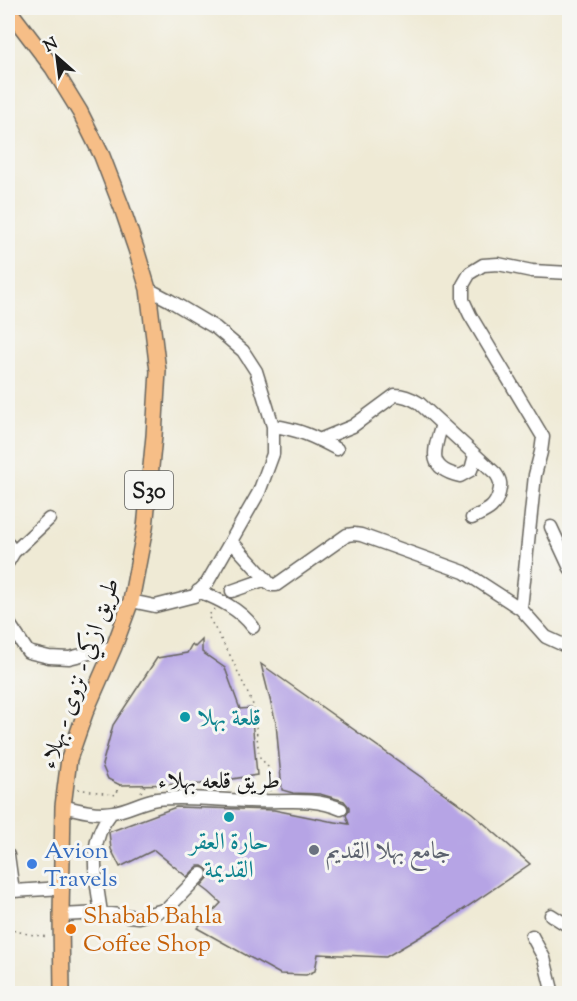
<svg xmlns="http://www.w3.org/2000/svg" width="577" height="1001" viewBox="0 0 577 1001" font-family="'Sorts Mill Goudy',Amiri,serif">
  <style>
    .building { fill: #b6a4e5 }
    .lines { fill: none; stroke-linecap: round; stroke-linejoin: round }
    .minor-casing { stroke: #66645d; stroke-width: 15 }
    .major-casing { stroke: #66645d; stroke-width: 18 }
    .path { stroke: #66645d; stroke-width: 1.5; stroke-dasharray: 1.5 4.5; stroke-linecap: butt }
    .minor { stroke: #fff; stroke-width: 12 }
    .major { stroke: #f6be87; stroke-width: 15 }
    .culture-dot { fill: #0f9aa8; stroke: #f6f6f2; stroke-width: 2 }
    .worship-dot { fill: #6b7280; stroke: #f6f6f2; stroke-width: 2 }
    .shop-dot { fill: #3f7fe0; stroke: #f6f6f2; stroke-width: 2 }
    .food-dot { fill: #e8710a; stroke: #f6f6f2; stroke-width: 2 }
    .labels { text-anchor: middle; stroke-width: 6; stroke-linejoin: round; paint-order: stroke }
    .shield { fill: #f6f6f2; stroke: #5d5d5c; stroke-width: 1.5 }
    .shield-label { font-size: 22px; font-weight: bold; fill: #1c1c1c }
    .street-label { font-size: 24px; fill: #1c1c1c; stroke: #f6f6f2 }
    .culture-label { font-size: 24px; fill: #0d838f; stroke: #f6f6f2; text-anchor: start }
    .shop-label { font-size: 24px; fill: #366cbe; stroke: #f6f6f2; text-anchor: start }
    .worship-label { font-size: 24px; fill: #5b616d; stroke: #f6f6f2; text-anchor: start }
    .food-label { font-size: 24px; fill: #c56008; stroke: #f6f6f2; text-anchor: start }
  </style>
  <rect width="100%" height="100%" fill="#f6f6f2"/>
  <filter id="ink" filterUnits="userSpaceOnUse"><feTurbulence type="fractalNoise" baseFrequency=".0167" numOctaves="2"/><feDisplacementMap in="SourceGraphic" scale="12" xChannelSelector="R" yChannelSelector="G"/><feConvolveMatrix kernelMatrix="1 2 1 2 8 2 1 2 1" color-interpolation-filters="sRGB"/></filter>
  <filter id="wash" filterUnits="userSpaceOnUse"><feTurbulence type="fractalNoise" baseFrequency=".008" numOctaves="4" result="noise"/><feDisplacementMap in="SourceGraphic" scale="24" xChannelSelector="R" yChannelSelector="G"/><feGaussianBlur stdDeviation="1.35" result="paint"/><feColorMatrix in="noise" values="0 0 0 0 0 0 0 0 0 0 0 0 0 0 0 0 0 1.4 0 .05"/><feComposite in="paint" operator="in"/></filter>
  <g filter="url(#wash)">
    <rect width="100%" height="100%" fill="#efead5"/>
    <g id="blocks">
      <path class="building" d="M202,640V652L225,668L240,709L251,708L257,775L201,784L120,785L108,779L102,765L113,725L157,658L187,653L192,644L195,647Z
        M261,664L472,813L530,864L442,924L386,957L318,954L315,971L306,975L280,974L197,928L221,903L209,892L201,886L209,877V872L207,869L202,866H198L187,877L154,850L120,867L111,849L109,832L176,807L274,810L329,821L349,824L346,815L349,811V807L344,801L320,794L293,793L282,790L276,723Z"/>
    </g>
  </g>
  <g filter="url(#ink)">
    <use href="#blocks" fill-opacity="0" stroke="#66645d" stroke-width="1.5"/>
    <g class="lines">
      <defs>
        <path id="minor" d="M442,424C434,451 426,468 460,476L471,470L475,455
          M273,426C298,429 315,437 337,449
          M319,440L353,426L395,395C404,395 411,398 419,403L496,474C501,481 501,485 499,493C495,509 486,511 472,518
          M551,527L570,568
          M231,541L271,585H276L347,535L354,534L361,535L464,572L521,609L546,637L570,648
          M8,544L14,552L8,562
          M14,552L49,519
          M198,591C218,599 240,609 253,627
          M232,591L266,579
          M131,601L155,606L194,596L207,583L259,492L273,454V426L256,371L243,351L216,328L169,300L148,289
          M521,609L535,475L541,452L543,437L470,315L463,300V285L470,273L483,265L498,264L532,271L570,273
          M8,622L28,652L49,657L69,658L114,647
          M63,806C78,810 97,815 113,812C128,810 142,801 157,799C185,796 221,800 250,801C282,803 311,796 341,809
          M8,855L13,891
          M8,893L13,891L63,888
          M101,913C96,876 86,844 111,813
          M61,915L101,913L138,917L167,909L201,874
          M551,915L570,927
          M532,936L544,958L553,994"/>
        <path id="major" d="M8,9L53,68L80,112L102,156L122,208L136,249L148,289L158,371L154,436L145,528L131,601L114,647L85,713L69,759L63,806L61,915L62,994"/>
      </defs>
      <use href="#minor" class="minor-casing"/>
      <use href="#major" class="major-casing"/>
      <path class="path" d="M215,609L208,616L231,657L254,707L259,756L268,767L270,791
        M78,789L116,795L120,785
        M141,792L147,782
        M8,929L28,934L48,937"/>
      <use href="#minor" class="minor"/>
      <use href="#major" class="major"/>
    </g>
  </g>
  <g class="culture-dot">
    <circle cx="185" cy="717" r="6"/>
    <circle cx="229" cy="817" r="6"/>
  </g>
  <circle class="worship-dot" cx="314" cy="850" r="6"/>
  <circle class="shop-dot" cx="32" cy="864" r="6"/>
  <circle class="food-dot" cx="71" cy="929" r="6"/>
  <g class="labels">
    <rect class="shield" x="125" y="471" width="48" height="38" rx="4.5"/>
    <g class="shield-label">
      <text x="149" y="498">S30</text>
    </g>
    <g class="street-label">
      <text transform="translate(79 673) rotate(-71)" y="8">طريق ازكي - نزوى - بهلاء</text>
      <text x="219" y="788">طريق قلعه بهلاء</text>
    </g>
    <g class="culture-label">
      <text x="197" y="725">قلعة بهلا</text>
      <text x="229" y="849" text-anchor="middle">حارة العقر<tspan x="229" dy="28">القديمة</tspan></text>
    </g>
    <g class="shop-label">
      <text x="44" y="858">Avion<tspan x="44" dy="28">Travels</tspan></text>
    </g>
    <g class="worship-label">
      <text x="326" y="858">جامع بهلا القديم</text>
    </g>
    <g class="food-label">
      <text x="83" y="923">Shabab Bahla<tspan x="83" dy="28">Coffee Shop</tspan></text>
    </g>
  </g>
  <rect width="577" height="1001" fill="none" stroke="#f6f6f2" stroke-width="30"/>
  <g transform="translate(57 57) rotate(332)" stroke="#f6f6f2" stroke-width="4.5" paint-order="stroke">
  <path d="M0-4.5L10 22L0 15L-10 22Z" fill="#1c1c1c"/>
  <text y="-9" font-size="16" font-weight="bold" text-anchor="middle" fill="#1c1c1c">N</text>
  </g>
</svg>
